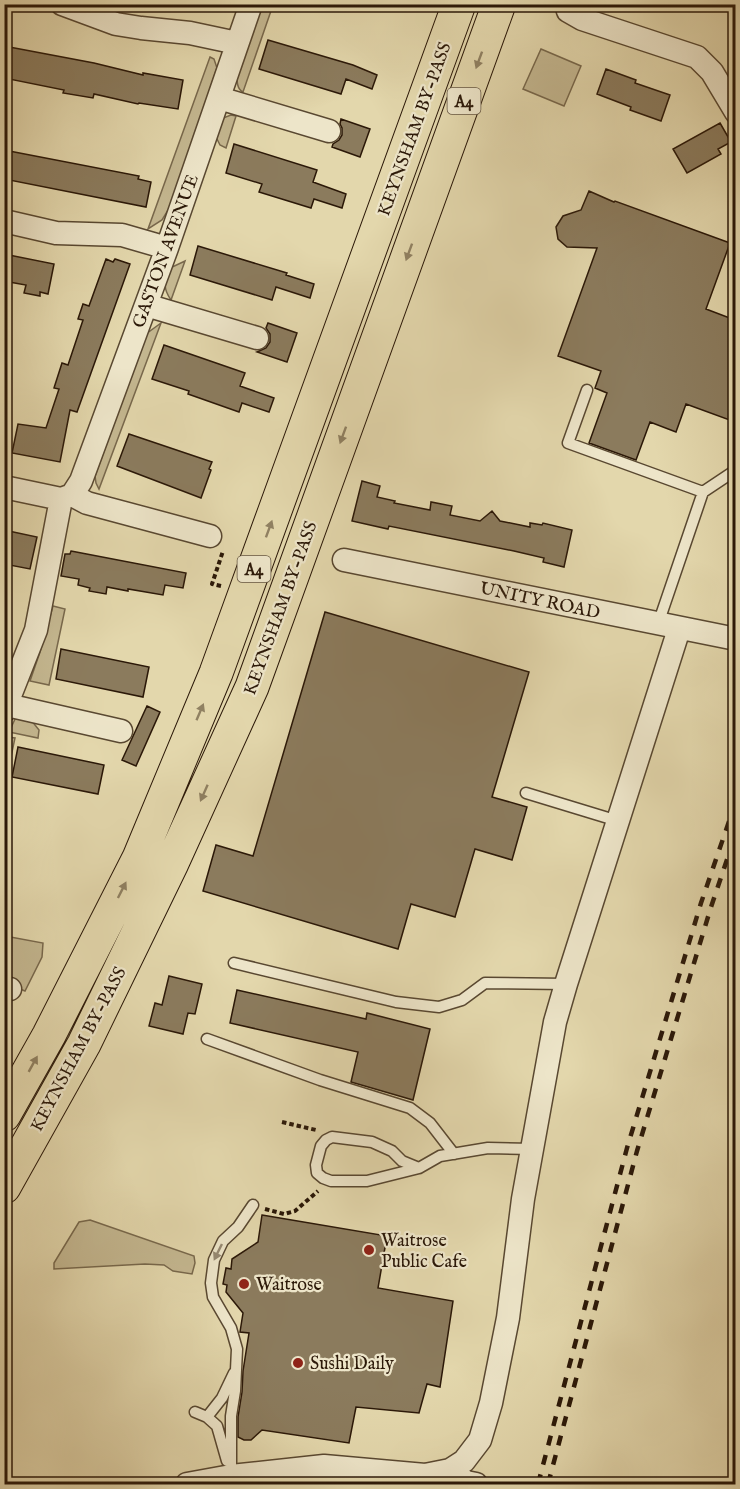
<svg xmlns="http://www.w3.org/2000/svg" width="740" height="1489" viewBox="0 0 740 1489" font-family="'IM FELL English',serif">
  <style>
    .green { fill: #c4b790; stroke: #78684c; stroke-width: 1.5 }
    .building { fill: #8b7b5d; stroke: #2b1808; stroke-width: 1.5 }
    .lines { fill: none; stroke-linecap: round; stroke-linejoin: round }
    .service-casing { stroke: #594831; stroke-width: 13 }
    .minor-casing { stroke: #594831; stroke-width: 25 }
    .trunk-casing { stroke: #2b1808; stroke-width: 35 }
    .path { stroke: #2b1808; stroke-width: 4; stroke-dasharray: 4.5 3; stroke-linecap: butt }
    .service { stroke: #ede5c9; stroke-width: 10 }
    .minor { stroke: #ede5c9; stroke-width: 22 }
    .trunk { stroke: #e3d7ac; stroke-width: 33 }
    .rail { stroke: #2b1808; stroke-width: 4.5; stroke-dasharray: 10 10; stroke-linecap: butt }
    .oneway { fill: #908162 }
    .oneway2 { fill: #968972 }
    .poi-dot { fill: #8f2418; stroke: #ede5c9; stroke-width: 2 }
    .labels { text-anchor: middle; stroke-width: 4.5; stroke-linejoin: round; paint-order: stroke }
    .shield { fill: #ede5c9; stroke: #655642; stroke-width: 1.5 }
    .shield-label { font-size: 16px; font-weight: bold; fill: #2b1808 }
    .street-label { font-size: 18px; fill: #2b1808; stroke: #ede5c9 }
    .poi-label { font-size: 18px; fill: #2b1808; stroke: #ede5c9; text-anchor: start }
  </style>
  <rect width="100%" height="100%" fill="#e3d7ac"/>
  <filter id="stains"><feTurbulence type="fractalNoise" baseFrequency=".00333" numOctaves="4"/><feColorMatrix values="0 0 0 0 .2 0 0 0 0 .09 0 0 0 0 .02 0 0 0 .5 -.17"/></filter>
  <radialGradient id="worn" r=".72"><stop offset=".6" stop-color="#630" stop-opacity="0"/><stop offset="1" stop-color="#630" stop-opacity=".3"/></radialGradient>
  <path class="green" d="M261,5H273L243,92C237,89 237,82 237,75Z
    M541,49L581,66L564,106L523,89Z
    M210,57L214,59L217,68L170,207L162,220L148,229Z
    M231,115L236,116L226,148L220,145L216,137L223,118Z
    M185,261L171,300C162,287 165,282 170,268Z
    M161,323L99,489L96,483L95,476L146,334Z
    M53,606L65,609L49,685L30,681L40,652Z
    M16,717L31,720L39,730L38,738L9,732Z
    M7,737L15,738L5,785V745Z
    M5,936L43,943L42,957L25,991L5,983Z
    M90,1220L194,1256L195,1263L192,1274L173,1271L164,1265L145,1264L54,1269V1263L79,1222Z"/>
  <path class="building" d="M268,40L353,65L377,75L372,89L346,79L341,94L259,69Z
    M4,46L94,63L143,75V73L183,80L178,109L139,103L138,104L94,94L93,98L63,93L64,90L4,78Z
    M606,69L636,80L635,83L670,95L661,121L630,110L631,107L597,94Z
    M341,119L370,129L360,157L332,147L333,144L339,140L342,135V128L340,124Z
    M720,123L731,142L718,149L721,154L687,173L673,149Z
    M234,144L317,170L313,182L346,194L342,208L314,199L311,208L259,192L262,184L226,173Z
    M4,150L139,176L138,179L151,182L146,207L4,179Z
    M589,191L614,202L615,201L730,243L706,309L735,320V422L686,404L676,432L650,422L636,460L589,443L607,393L595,388L601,371L558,356L597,248L567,247L558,239L556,227L563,216L581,210Z
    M198,246L287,273L286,275L314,284L310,298L276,287L272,300L190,275Z
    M4,254L54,264L48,294L40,292V296L24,293L26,285L4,281Z
    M106,259L113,262L115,259L130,264L77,412L70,410L60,462L12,453L18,424L46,428L59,389L54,388L62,363L68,365L83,320L78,319L83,304L89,306Z
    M268,323L297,333L287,362L257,352L266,348L270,342V334L266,328Z
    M164,345L245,373L240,386L274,398L269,412L242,403L239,412L188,394L189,391L152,379Z
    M129,434L212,462L209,469L211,470L201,498L117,466Z
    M362,481L380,486L377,497L395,501L394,503L430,510L431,502L452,506L450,515L480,521L492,511L500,521L530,527V523L542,525L543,523L572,530L564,567L543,562L544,558L514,551L389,526L388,529L352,521Z
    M4,530L37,537L30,569L4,564Z
    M71,551L186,573L183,588L165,585L163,595L128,589V591L107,587L106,594L89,591L90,588L78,585L79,579L61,576L65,554H70Z
    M325,612L529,672L492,797L527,807L512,860L475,849L455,917L411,904L398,949L203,891L216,845L253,856Z
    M61,649L149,667L143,697L56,679Z
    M147,706L160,712L136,766L122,760Z
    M18,747L104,765L98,794L12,777Z
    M169,976L202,984L195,1014L188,1013L183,1034L149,1026L155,1003L162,1005Z
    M237,990L366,1019L367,1013L430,1029L413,1100L351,1082L358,1052L230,1023Z
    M262,1215L387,1236L378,1288L453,1301L440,1387L427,1384L419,1413L356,1407L349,1443L262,1430L251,1440H244L238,1437V1417L242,1392L243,1371L249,1333L240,1332L243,1313L226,1292L227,1285L223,1284L226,1268L231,1269L232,1259L258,1242Z"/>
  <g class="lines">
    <defs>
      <path id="service" d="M587,390L568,443L703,492
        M658,624L703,492L736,470
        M526,793L618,821
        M234,963L396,1002L439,1007L462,1000L485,983L566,984
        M207,1039L320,1080L410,1108L430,1123L454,1154
        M419,1168L402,1161L392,1151L372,1142L332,1137L326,1140L321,1146L316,1165L317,1173L323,1178L331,1181H367L419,1168L440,1156L488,1148L532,1149
        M195,1412L207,1417L217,1426L227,1461
        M207,1417L222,1398L234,1373
        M231,1476V1416L235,1391L237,1349L231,1328L213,1297L211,1283L214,1260L223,1241L238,1227L253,1205"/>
      <path id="minor" d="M62,4L116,24L141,28L190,33L237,43
        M566,4L568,11L582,19L697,57L712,72L736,112
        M219,98L329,131
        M4,221L56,233L122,235L167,248
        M146,305L257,338
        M4,487L61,499L72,495
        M72,495L81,481L167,248L251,4
        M72,495L87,503L210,536
        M344,560L736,639
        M7,705L121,731
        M4,711L36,630L61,499
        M4,989H10
        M450,1470L464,1461L480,1440L491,1403L508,1318L523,1199L555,1022L566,984L679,629
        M187,1484L231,1476L324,1466L425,1475L450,1470L466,1482L476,1484"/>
      <path id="trunk" d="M4,1115L49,1035L139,858L216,673L459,4
        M4,1187L84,1044L172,863L252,687L499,4"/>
    </defs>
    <use href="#service" class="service-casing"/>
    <use href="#minor" class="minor-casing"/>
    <use href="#trunk" class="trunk-casing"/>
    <path class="path" d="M221,586L212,584L223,551
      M282,1122L316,1130
      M265,1209L284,1214L295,1211L318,1191"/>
    <use href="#service" class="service"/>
    <use href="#minor" class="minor"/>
    <use href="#trunk" class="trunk"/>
    <path class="rail" d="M538,1484L627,1148L701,903L736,801
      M548,1484L637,1151L711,907L736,833"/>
  </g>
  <defs><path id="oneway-solid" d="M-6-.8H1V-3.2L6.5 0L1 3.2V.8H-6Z" transform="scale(1.5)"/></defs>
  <g class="oneway">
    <use href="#oneway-solid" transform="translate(479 60) rotate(110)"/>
    <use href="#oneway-solid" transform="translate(409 252) rotate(110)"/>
    <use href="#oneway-solid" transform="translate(343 435) rotate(110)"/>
    <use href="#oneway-solid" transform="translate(269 529) rotate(-70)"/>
    <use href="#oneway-solid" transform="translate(200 712) rotate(-67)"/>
    <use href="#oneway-solid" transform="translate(204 793) rotate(114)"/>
    <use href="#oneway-solid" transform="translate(122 890) rotate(-63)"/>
    <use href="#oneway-solid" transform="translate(33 1064) rotate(-61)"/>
  </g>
  <use class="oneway2" href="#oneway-solid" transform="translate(218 1252) rotate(116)"/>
  <g class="poi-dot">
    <circle cx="369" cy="1250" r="6"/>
    <circle cx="244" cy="1284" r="6"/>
    <circle cx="298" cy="1363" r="6"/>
  </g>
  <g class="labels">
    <g class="shield">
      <rect x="447.5" y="88" width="33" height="26" rx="4.5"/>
      <rect x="237.5" y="556" width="33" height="26" rx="4.5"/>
    </g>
    <g class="shield-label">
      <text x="464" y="107">A4</text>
      <text x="254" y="575">A4</text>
    </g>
    <g class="street-label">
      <text transform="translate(414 129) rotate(-70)" y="6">KEYNSHAM BY-PASS</text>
      <text transform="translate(165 251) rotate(-70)" y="6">GASTON AVENUE</text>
      <text transform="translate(540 600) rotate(12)" y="6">UNITY ROAD</text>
      <text transform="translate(280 608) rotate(-70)" y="6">KEYNSHAM BY-PASS</text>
      <text transform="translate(78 1049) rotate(-62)" y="6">KEYNSHAM BY-PASS</text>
    </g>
    <g class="poi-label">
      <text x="381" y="1246">Waitrose<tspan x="381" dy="21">Public Cafe</tspan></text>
      <text x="256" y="1290">Waitrose</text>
      <text x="310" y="1369">Sushi Daily</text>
    </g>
  </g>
  <rect width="740" height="1489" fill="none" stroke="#e3d7ac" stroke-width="24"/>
  <rect x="6" y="6" width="728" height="1477" fill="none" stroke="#2b1808" stroke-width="3"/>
  <rect x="12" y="12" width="716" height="1465" fill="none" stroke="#2b1808" stroke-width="1.5"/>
  <rect width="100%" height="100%" filter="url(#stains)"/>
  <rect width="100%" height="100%" fill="url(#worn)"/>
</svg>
